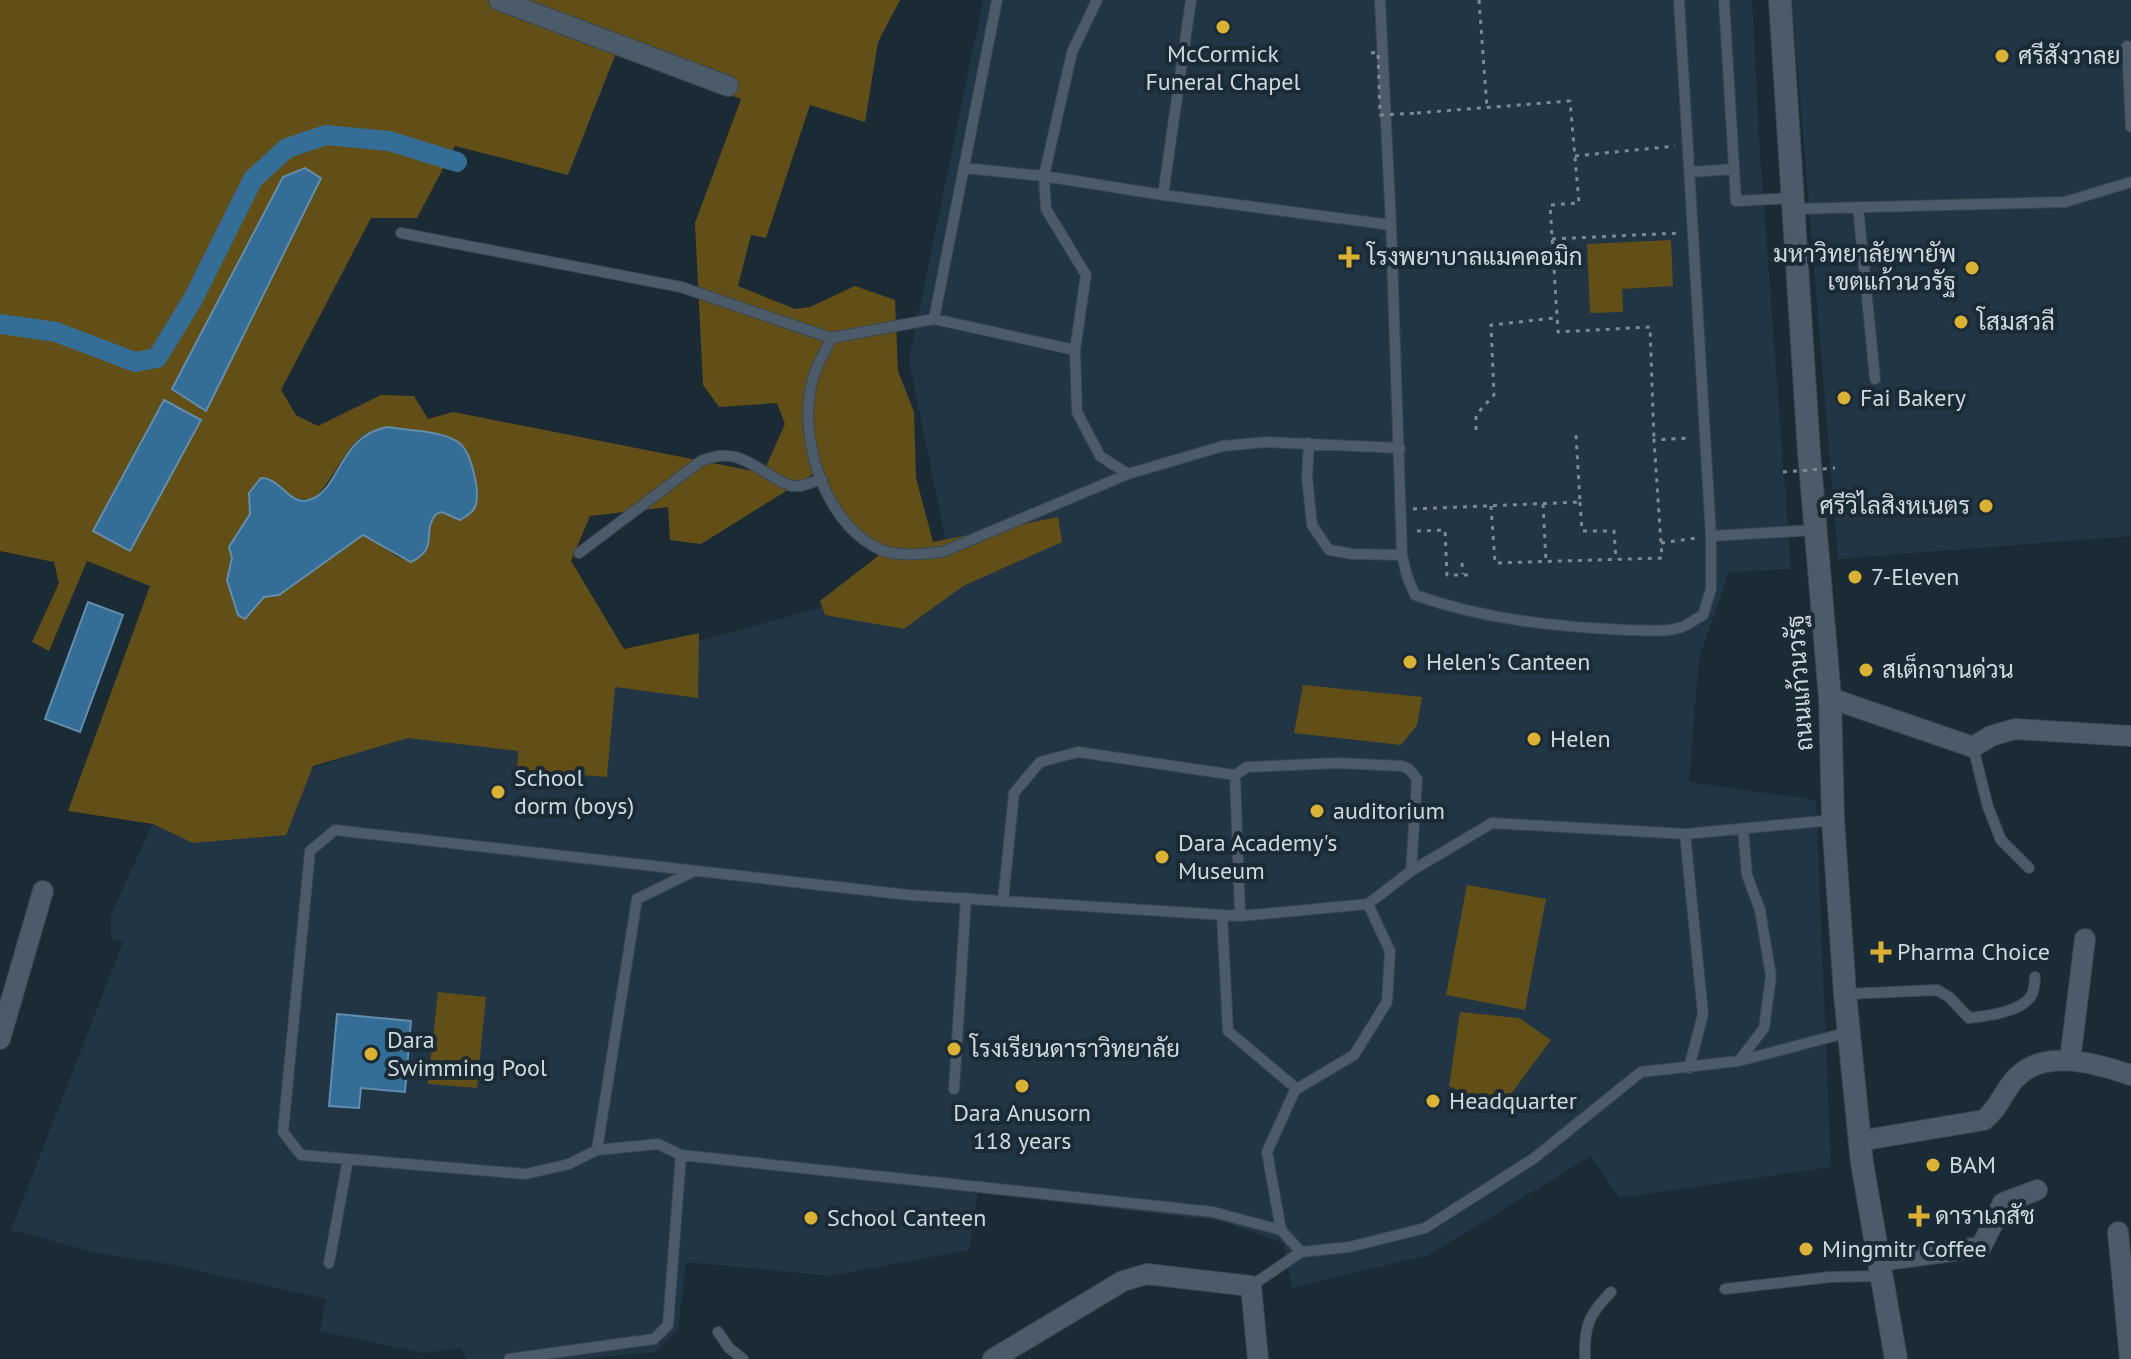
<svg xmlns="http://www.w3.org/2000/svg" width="2131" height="1359" viewBox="0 0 2131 1359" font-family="'PT Sans',Sarabun,sans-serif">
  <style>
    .built { fill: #213545 }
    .green { fill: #624f17; fill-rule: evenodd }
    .water { fill: #346d95; stroke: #628dac; stroke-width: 2 }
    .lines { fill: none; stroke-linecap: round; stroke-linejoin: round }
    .canal { stroke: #346d95; stroke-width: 20 }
    .service-casing { stroke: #394650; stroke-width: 12 }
    .minor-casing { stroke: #394650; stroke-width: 22 }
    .tertiary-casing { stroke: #394650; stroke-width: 24 }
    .path { stroke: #7d8a93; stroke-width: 3; stroke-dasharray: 4 6; stroke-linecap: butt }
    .service { stroke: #4b5b69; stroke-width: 10 }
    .minor { stroke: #4b5b69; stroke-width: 20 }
    .tertiary { stroke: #4b5b69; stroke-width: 22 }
    .path-bridge { stroke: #7d8a93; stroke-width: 3; stroke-dasharray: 4 6; stroke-linecap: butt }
    .poi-dot { fill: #dbb233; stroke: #1b2b36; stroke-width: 3 }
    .labels { text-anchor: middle; stroke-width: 8; stroke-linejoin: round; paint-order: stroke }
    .poi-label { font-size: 24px; fill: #ced8e0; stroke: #1b2b36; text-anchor: start }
    .street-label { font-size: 24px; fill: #ced8e0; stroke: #1b2b36 }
  </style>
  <rect width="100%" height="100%" fill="#1b2b36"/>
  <path class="built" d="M983,0H1752L1760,154L1791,569L1729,572L1699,658L1689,782L1816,800L1831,1167L1619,1198L1591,1156L1429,1255L1292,1288L1283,1243L1221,1221L978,1193L969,1250L830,1276L686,1262L678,1329L655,1352L580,1359H466L461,1348L423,1353L320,1331L326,1299L168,1264L97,1253L11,1230L123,942L111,939V915L152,825L574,676L956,570L946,543L909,360Z
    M1792,0H2131V536L1838,559Z"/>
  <path class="green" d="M0,0H900L878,42L865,122L810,105L766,238L751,235L738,286L795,309L810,307L855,286L895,300L898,371L914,412L916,478L933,542L1058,517L1062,542L963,586L904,629L825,615L820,601L878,556L813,474L701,544L670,540L668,507L590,516L571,561L624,649L699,633L698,698L615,687L607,777L517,770L518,751L408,738L313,766L286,835L193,843L153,824L68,811L150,586L87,561L49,651L32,642L59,583L54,562L0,551ZM616,53L741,99L695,223L703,385L719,407L777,403L785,424L763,473L453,412L428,419L414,396L381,395L318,426L296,415L281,390L371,218H417L455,146L568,175ZM388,427L456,440L453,518L442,512L436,513C422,531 439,549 411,561L400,558L364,535L279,595L264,597L238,615L227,580L250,514V504L273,481L294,498L312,500C333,483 344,448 364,435C370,431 381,429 388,427Z
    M1671,240L1673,286L1622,289L1623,312L1590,313L1587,244Z
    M1303,685L1422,697L1417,725L1401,745L1294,733Z
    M1467,885L1546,899L1525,1010L1446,995Z
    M438,992L486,997L477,1088L428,1084Z
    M1460,1012L1519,1018L1551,1040L1499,1110L1449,1086Z"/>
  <path class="water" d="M305,168L321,178L206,411L172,389L283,177Z
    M164,400L201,420L130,551L93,531Z
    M388,427C409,431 440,430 458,442C471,450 481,493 475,507C472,514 466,516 460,520L442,512L436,514C421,532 440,548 411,562L363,535L279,595L264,597L245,619L238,615L227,580L232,558L229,547L250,514L249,493L261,478C280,477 289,506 309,500C341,491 338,435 388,427Z
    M88,602L123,615L80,732L45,719Z
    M337,1014L411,1021L405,1092L361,1088L359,1108L329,1106Z"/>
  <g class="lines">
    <path class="canal" d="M0,324L56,332L135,362L157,358L193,299L253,179L287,148L326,135L389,141L457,162"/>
    <defs>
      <path id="service" d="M1097,0L1072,52L1044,176L1046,209L1086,275L1075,350L1077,412L1100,456L1128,474L1223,446L1266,442L1400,448
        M1380,0L1391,225L1402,555L1407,576L1415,595C1483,619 1555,627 1627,630C1645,630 1665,633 1682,627C1689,624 1697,618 1703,615L1711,589V536L1679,0
        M1724,0L1736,201L1793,198
        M2127,46L2131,127
        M964,168L1044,176L1163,195L1391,225
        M1690,172L1734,169
        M1163,195L1191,0
        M1858,207L1875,379
        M1794,209L2065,202L2131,182
        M401,233L681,287L831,338L934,319L1075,350
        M934,319L997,0
        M831,338C826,351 817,364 813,378C797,433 822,518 875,547C895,558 920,554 942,552L1128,474
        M1309,443L1307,477L1312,525L1329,550L1353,554L1402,555
        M1711,536L1815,530
        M579,553L701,461C741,444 756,472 791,486H801L822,479
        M1973,747L1988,807L2001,840L2029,868
        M1685,834L1703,1014L1689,1068
        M1003,901L1014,793L1040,762L1078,752L1235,775
        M1222,915L1228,1031L1297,1089
        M1240,916L1235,775L1247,767L1337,763L1402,766L1409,769L1417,779L1411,871
        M1845,994L1937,990L1949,997L1969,1018C1987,1016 2021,1012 2031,996C2035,990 2034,983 2035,977
        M1739,1061L1849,1032
        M954,1089L966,898
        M597,1150L637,899L694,871
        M1281,1230L1213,1212L681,1155L658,1144L597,1150L569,1164L526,1174L301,1155L283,1132L310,851L335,830L909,895L1240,916L1368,904L1411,871L1492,823L1685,834L1833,820
        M1301,1252L1281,1230L1267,1152L1295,1090L1354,1055L1387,1002L1390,951L1368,904
        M329,1263L348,1159
        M1251,1286L1301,1252L1349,1247L1425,1228L1533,1159L1641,1072L1739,1061L1764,1028L1771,976L1760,910L1747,875L1743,829
        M1725,1289L1830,1277L1882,1276
        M718,1332L729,1348L743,1359
        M509,1359L654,1339L668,1325L681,1155
        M1585,1359C1584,1327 1588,1315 1611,1292"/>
      <path id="minor" d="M499,0L728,86
        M1830,698L1973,747L1991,736L2015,729L2131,736
        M0,1039L43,891
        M2070,1060L2085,939
        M1859,1141L1984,1120C1998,1109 2003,1093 2014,1080C2042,1047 2095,1063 2131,1075
        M2118,1232L2130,1359
        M1879,1261L1981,1247L2003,1203L2037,1190
        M993,1359L1123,1281L1147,1274L1251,1286L1258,1359"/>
      <path id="tertiary" d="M1780,0L1809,452L1830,698L1833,820L1845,994L1862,1163L1896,1359"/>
    </defs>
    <use href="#service" class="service-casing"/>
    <use href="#minor" class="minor-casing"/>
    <use href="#tertiary" class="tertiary-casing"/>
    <path class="path" d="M1479,0L1487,108
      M1417,113L1570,101L1579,203L1550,205L1558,332L1650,327L1654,440
      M1575,156L1675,146
      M1552,239L1680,233
      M1476,430V415L1494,395L1491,325L1555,318
      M1580,502L1582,531H1614L1616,560
      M1543,504L1546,562
      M1491,506L1495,563L1662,558L1654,440L1690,438
      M1413,509L1580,502L1576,435
      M1417,531L1445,530L1447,575H1471
      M1661,543L1696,538
      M1462,563L1463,574"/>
    <use href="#service" class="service"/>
    <use href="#minor" class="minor"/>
    <use href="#tertiary" class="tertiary"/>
    <path class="path-bridge" d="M1371,53L1378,52L1380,115L1417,113
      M1783,472L1835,468"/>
  </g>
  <g class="poi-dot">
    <circle cx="1223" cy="27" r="8"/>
    <circle cx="2002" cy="56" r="8"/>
    <path d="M1345 245h8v8h8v8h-8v8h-8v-8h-8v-8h8z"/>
    <circle cx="1972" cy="268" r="8"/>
    <circle cx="1961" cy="322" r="8"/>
    <circle cx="1844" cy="398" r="8"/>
    <circle cx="1986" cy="506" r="8"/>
    <circle cx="1855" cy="577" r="8"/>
    <circle cx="1410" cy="662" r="8"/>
    <circle cx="1866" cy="670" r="8"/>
    <circle cx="1534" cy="739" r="8"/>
    <circle cx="498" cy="792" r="8"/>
    <circle cx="1317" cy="811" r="8"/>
    <circle cx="1162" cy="857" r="8"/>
    <path d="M1877 940h8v8h8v8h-8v8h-8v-8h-8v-8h8z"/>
    <circle cx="954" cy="1049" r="8"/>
    <circle cx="371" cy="1054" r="8"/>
    <circle cx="1022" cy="1086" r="8"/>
    <circle cx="1433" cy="1101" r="8"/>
    <circle cx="1933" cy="1165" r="8"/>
    <path d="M1915 1204h8v8h8v8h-8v8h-8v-8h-8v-8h8z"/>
    <circle cx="811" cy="1218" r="8"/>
    <circle cx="1806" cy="1249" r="8"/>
  </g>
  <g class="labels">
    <g class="poi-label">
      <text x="1223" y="62" text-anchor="middle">McCormick<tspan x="1223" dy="28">Funeral Chapel</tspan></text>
      <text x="2018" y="64">ศรีสังวาลย</text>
      <text x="1956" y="262" text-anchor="end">มหาวิทยาลัยพายัพ<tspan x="1956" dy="28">เขตแก้วนวรัฐ</tspan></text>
      <text x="1367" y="265">โรงพยาบาลแมคคอมิก</text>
      <text x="1977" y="330">โสมสวลี</text>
      <text x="1860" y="406">Fai Bakery</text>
      <text x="1970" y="514" text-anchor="end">ศรีวิไลสิงหเนตร</text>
      <text x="1871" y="585">7-Eleven</text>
      <text x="1426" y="670">Helen's Canteen</text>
      <text x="1882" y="678">สเต็กจานด่วน</text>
      <text x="1550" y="747">Helen</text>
      <text x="514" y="786">School<tspan x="514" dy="28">dorm (boys)</tspan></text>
      <text x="1333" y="819">auditorium</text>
      <text x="1178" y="851">Dara Academy's<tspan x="1178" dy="28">Museum</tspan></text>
      <text x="1897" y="960">Pharma Choice</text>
      <text x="387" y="1048">Dara<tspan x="387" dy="28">Swimming Pool</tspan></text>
      <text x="970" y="1057">โรงเรียนดาราวิทยาลัย</text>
      <text x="1449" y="1109">Headquarter</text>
      <text x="1022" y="1121" text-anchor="middle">Dara Anusorn<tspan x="1022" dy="28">118 years</tspan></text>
      <text x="1949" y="1173">BAM</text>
      <text x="1935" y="1224">ดาราเภสัช</text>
      <text x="827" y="1226">School Canteen</text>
      <text x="1822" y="1257">Mingmitr Coffee</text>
    </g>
    <g class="street-label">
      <text transform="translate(1800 683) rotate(-94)" y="8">ถนนแก้วนวรัฐ</text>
    </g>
  </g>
</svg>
